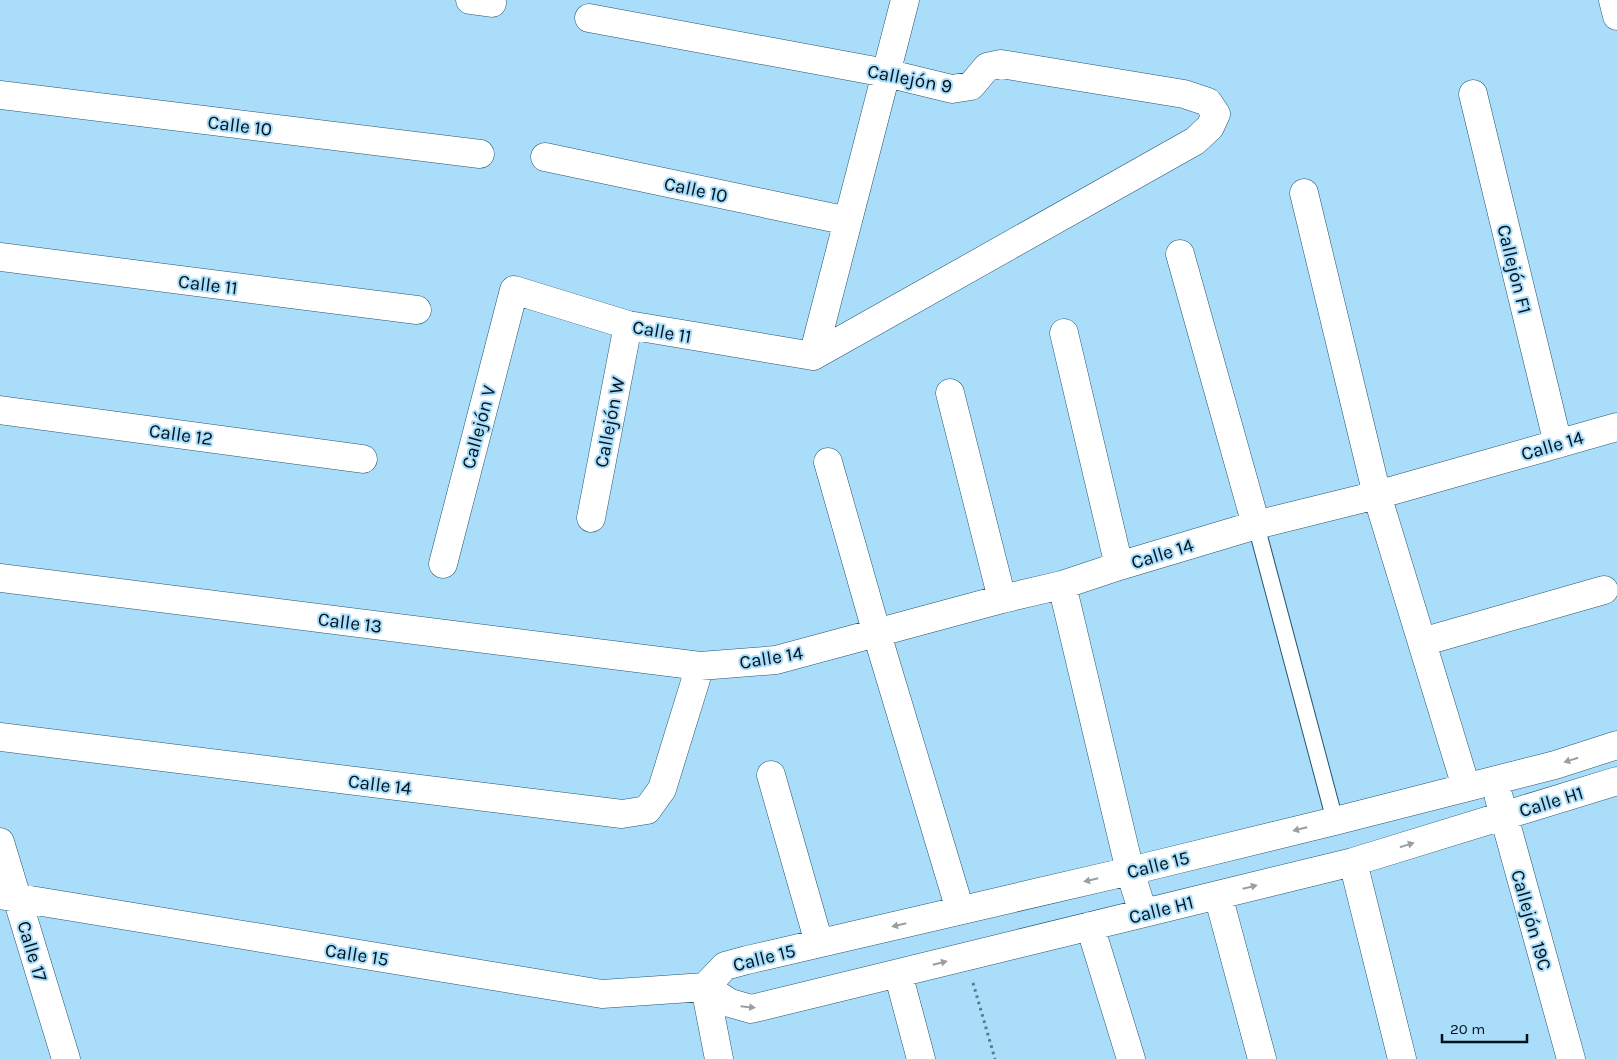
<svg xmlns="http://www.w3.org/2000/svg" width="1617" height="1059" viewBox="0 0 1617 1059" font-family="Karla,sans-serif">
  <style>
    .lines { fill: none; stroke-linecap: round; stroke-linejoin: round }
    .service-casing { stroke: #24556e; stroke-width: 18 }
    .minor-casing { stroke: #24556e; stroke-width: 29 }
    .path { stroke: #56788c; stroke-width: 3; stroke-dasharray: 2.5 4; stroke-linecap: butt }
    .service { stroke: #fff; stroke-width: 16 }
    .minor { stroke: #fff; stroke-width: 28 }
    .oneway { fill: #99a0a4 }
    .labels { text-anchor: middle; stroke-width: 4; stroke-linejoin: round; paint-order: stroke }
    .street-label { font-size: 19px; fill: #01121c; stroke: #a9ddfa }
  </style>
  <rect width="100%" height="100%" fill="#a9ddfa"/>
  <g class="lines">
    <defs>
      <path id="service" d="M1256,525L1335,821"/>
      <path id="minor" d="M470,0L492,3
        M1613,0L1617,16
        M589,18L886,73L952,89L971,86L987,67L1001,64L1184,94L1208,102L1216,114L1210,127L1195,141L813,356
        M1473,94L1558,444
        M0,95L480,154
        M545,157L848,221
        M1304,193L1377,495L1466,787
        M1180,254L1256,525
        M0,257L417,310
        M1064,333L1119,566
        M813,356L905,0
        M950,393L1002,599
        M0,410L363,459
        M828,462L877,634L960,910
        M591,518L628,325
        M443,564L514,290L628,325L813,356
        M0,578L700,666L776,660L1002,599L1062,585L1119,566L1256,525L1377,495L1617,427
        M1062,585L1130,871L1143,913
        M1422,642L1604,590
        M0,737L622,814L647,810L662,789L700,666
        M771,775L819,943
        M1499,798L1571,1059
        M0,842L66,1059
        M1353,862L1402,1059
        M0,895L602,994L705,987L725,966L747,960L1130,871L1335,821L1555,765L1617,745
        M1218,895L1262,1059
        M1090,926L1131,1059
        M898,973L921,1059
        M705,987L730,1003L751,1009L1353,862L1617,781
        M705,987L719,1059"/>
    </defs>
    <use href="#service" class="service-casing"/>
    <use href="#minor" class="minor-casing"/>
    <path class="path" d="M973,983L995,1059"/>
    <use href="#service" class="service"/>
    <use href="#minor" class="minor"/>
  </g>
  <defs><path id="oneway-solid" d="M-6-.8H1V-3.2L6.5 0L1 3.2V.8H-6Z" transform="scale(1.25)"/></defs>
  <g class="oneway">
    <use href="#oneway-solid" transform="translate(1571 760) rotate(162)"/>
    <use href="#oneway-solid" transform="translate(1300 829) rotate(166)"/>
    <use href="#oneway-solid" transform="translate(1407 845) rotate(-17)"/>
    <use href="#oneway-solid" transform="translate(1091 880) rotate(167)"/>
    <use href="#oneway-solid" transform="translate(1250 887) rotate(-14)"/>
    <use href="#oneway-solid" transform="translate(899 925) rotate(167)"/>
    <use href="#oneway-solid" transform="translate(940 963) rotate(-14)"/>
    <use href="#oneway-solid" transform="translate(748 1007) rotate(6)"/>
  </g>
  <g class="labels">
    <g class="street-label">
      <text transform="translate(910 78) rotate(11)" y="7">Callejón 9</text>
      <text transform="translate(240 125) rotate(7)" y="7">Calle 10</text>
      <text transform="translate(696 189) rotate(12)" y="7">Calle 10</text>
      <text transform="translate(1515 269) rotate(76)" y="7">Callejón F1</text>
      <text transform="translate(208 284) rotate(7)" y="7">Calle 11</text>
      <text transform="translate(662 331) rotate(10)" y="7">Calle 11</text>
      <text transform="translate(609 422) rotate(-79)" y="7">Callejón W</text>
      <text transform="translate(478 427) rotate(-75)" y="7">Callejón V</text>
      <text transform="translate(181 434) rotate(8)" y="7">Calle 12</text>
      <text transform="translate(1552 445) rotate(-16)" y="7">Calle 14</text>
      <text transform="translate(1162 553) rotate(-17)" y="7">Calle 14</text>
      <text transform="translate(350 622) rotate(7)" y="7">Calle 13</text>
      <text transform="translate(771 657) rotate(-9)" y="7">Calle 14</text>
      <text transform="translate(380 784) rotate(7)" y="7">Calle 14</text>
      <text transform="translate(1551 801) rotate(-17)" y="7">Calle H1</text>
      <text transform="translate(1158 864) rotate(-14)" y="7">Calle 15</text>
      <text transform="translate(1161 909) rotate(-14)" y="7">Calle H1</text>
      <text transform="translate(1532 920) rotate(74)" y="7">Callejón 19C</text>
      <text transform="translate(33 951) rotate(73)" y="7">Calle 17</text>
      <text transform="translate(357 954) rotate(9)" y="7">Calle 15</text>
      <text transform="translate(764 957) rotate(-14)" y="7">Calle 15</text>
    </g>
  </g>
  <path d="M1442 1034v8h85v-8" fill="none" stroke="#01121c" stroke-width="2.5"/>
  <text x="1450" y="1034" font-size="15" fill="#01121c" stroke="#a9ddfa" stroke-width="4" paint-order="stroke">20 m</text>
</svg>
